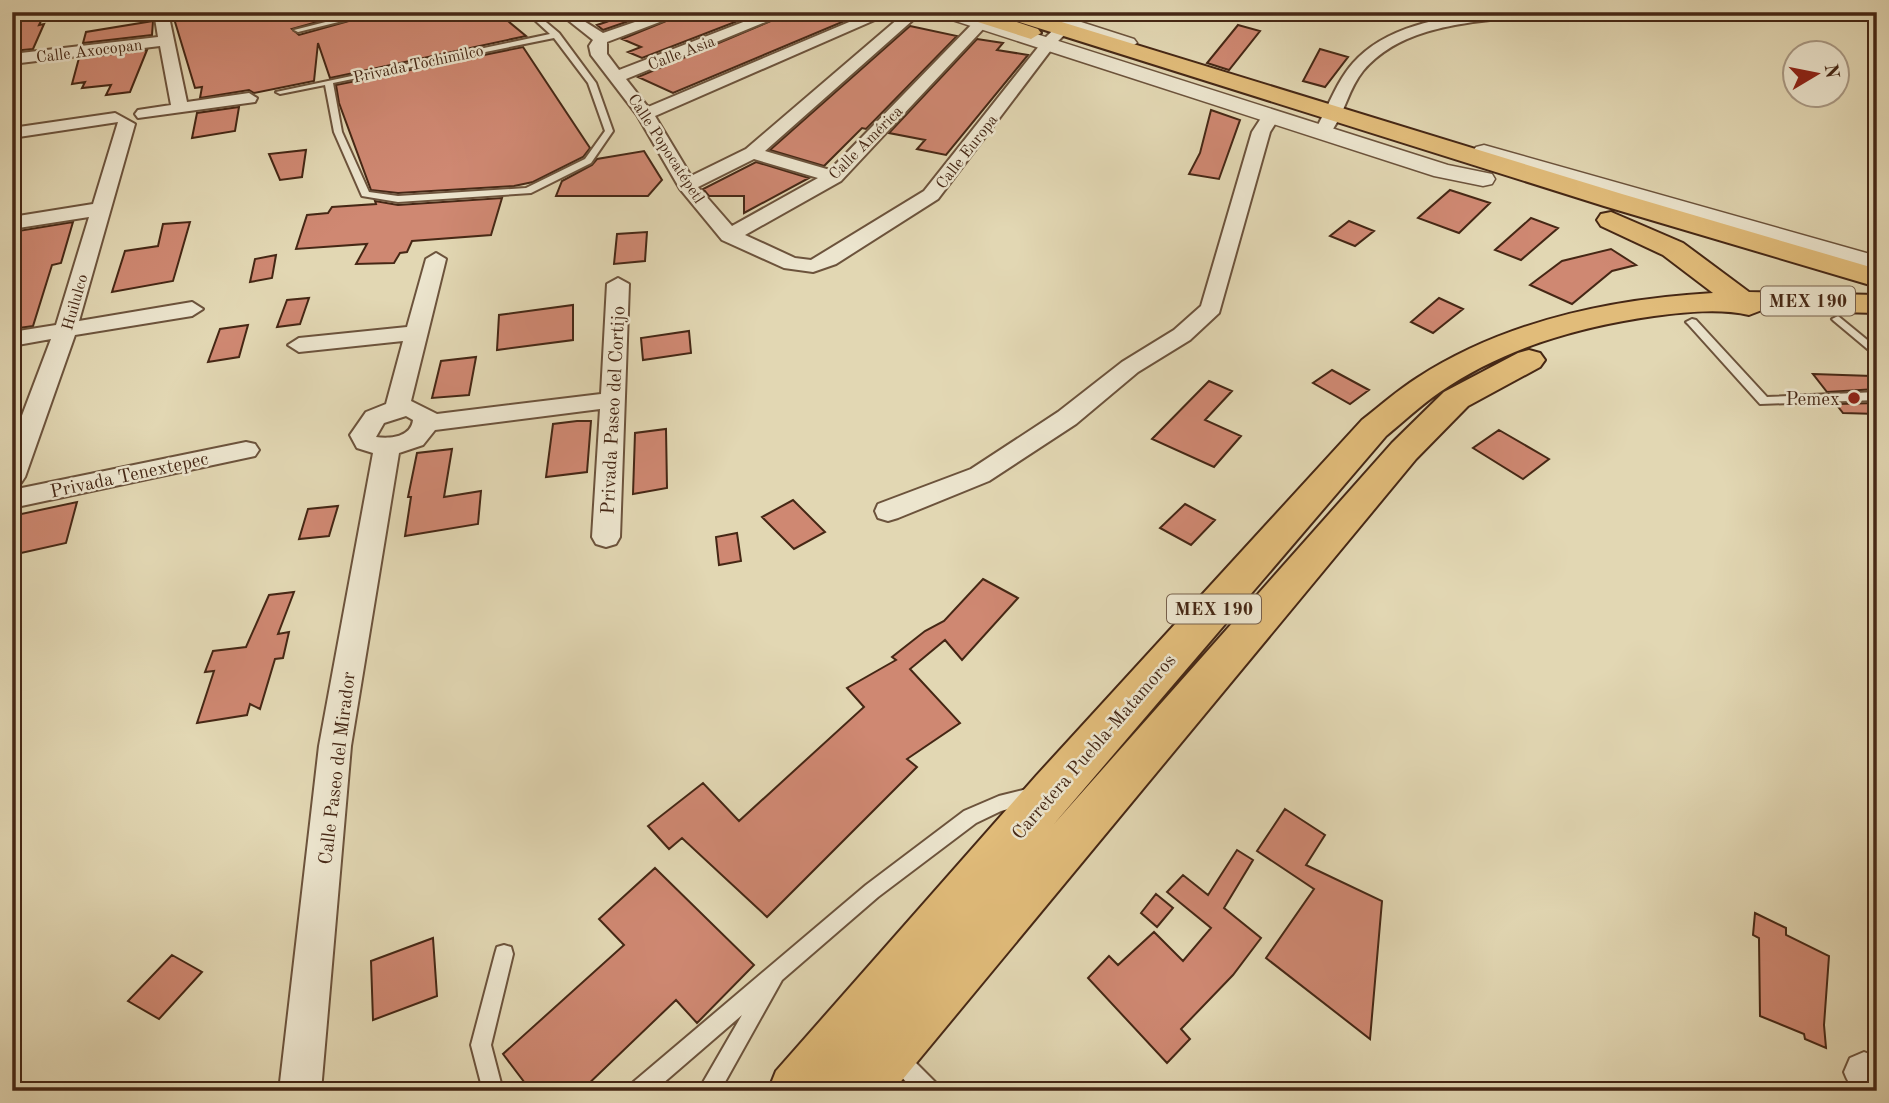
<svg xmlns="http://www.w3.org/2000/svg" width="1889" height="1103" viewBox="0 0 1889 1103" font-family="'Old Standard TT',serif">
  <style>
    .building { fill: #cf8872; stroke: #452715; stroke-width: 2 }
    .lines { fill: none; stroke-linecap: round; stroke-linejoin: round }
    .service-casing { stroke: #6c533c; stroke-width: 4 }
    .minor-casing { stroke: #6c533c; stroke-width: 4 }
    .tertiary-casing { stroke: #6c533c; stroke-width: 3 }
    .primary-casing { stroke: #452715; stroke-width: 4 }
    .service { fill: #ece5ce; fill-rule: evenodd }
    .minor { fill: #ece5ce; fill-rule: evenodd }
    .tertiary { fill: #ece5ce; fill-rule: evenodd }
    .primary { fill: #e1bc7a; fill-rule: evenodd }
    .poi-dot { fill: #8f2418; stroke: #ece5ce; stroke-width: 2.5 }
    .labels { text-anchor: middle; stroke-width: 5; stroke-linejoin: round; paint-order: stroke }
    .far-street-label { font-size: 16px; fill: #452715; stroke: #ece5ce }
    .shield { fill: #ece5ce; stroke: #77604c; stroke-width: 2 }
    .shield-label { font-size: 18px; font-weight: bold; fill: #452715 }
    .poi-label { font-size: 19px; fill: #452715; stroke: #ece5ce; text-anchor: end }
    .street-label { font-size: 19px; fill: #452715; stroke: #ece5ce }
  </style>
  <rect width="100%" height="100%" fill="#e2d7b3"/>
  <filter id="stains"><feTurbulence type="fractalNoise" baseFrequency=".00286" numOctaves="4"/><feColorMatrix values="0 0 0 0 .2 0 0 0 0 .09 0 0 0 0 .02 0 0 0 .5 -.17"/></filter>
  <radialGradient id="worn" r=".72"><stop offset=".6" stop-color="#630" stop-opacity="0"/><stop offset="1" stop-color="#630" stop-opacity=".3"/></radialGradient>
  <path class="building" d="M172,12H353L292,29L299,35L381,12H497L526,36L330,78L318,43L314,81L254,93L249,90L200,98L202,87L195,88Z
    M584,12H655L603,30L597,25L606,22Z
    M688,12H761L642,58L628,52L641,47L622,39Z
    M792,12H866L673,93L638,77Z
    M44,15L39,25L44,24L33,49L12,51V19Z
    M153,21L152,35L83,43L86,32Z
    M1238,25L1260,31L1229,70L1207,63Z
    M910,26L957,36L866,129L862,128L824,166L770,150Z
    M977,39L1003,43L997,50L1028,55L946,155L917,149L925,140L889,133Z
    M523,47L590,148L583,157L533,182L514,186L398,193L371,190L339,103L336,85Z
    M1320,49L1348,57L1325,87L1303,81Z
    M147,50L130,92L106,95L111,85L82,88L85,82L72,84L79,58Z
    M239,107L235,131L192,138L197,113Z
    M1211,110L1240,120L1219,179L1189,174L1200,153Z
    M306,150L302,177L280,180L269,154Z
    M644,151L662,180L648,196H556L562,181L592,165L597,159Z
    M756,162L809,178L744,213V196H709L703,189Z
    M1450,190L1490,203L1459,233L1418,218Z
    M502,198L491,235L412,241L407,252L400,253L394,263L356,264L367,244L296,249L307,215L328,213L332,207L376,204L375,201L398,205Z
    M1531,218L1558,228L1521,260L1495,250Z
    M1349,221L1374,231L1355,246L1330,236Z
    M73,222L61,263L52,265L33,326L12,329V232Z
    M190,222L173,281L112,292L125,251L158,246L163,224Z
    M647,232L645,261L614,264L617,234Z
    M1611,249L1636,265L1612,271L1572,304L1530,285L1562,261Z
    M276,255L272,278L250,282L255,259Z
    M309,298L300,324L277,327L287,300Z
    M1439,298L1463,309L1433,333L1411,322Z
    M573,305V340L497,350L499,315Z
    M248,325L239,357L208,362L220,329Z
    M689,331L691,353L643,360L641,338Z
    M476,357L469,395L432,398L441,361Z
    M1332,370L1369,390L1350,404L1313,383Z
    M1813,374L1872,376L1877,383V389L1827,392Z
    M1209,381L1232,391L1205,420L1241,436L1214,467L1152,439Z
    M1877,403V414L1843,413L1836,404Z
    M577,421H591L587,472L546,477L553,424Z
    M666,429L667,488L633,494L635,433Z
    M1499,430L1549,459L1523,479L1473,448Z
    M452,449L444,497L481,491L478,524L405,536L411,497H408L417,453Z
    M793,500L825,532L794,549L762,517Z
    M77,502L66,543L12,555V516Z
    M1185,504L1215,520L1191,545L1160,528Z
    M338,506L329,536L299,539L308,509Z
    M737,533L741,561L719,565L716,537Z
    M983,579L1018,598L962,660L945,640L910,669L960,723L907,759L917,767L767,917L682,838L669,849L648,826L703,783L739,821L864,707L847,688L896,660L892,657L925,631L944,621Z
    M294,592L278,634L289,632L283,658L275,659L260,709L250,704L247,715L197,723L214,671L205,672L213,651L246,647L269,595Z
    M1285,809L1325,835L1306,865L1382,901L1370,1039L1266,958L1314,889L1257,851Z
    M1237,850L1253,860L1224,908L1261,938L1233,975L1181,1029L1190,1039L1167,1063L1088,978L1109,956L1118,965L1154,932L1183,961L1211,928L1167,892L1183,875L1208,895Z
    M655,868L754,965L697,1023L676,1000L581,1091H531L503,1054L624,945L599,919Z
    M1156,894L1173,908L1157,927L1141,913Z
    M1755,913L1786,928V935L1829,956L1824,1025L1826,1048L1805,1039L1804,1034L1760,1016L1759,938L1753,935Z
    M433,938L437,996L373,1020L371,961Z
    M172,955L202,972L159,1019L128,1001Z"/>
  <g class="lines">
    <defs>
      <path id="service" d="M365,12H379L298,32L294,30Z
        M526,12H534L559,33L596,83L613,131L591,163L531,193L398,202L362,196L334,132L325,85L280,94L276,92L550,34ZM554,38L588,83L605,131L585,159L526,188L398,196L369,192L342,132L333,83Z
        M1838,316L1877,348V357L1834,321L1832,319Z
        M1692,319L1696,320L1767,397L1877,392V400L1760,404L1688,324L1686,322Z
        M1031,788L1037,791L1040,796L1037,801L1001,811L976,823L878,897L782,980L720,1091H698L742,1015L654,1091H628L631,1084L866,885L964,811L999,796Z
        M504,945L511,947L513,954L491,1045L503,1091H483L471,1045L495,954L497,947Z
        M897,1048L904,1051L937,1084L940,1091H915L890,1065L887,1058L890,1051Z"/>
      <path id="minor" d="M154,12H168L187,102L249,93L257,98L255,102L138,118L135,114L138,110L171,105L160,46L12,64V54L158,37Z
        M567,12H582L579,18L603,33L664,12H686L607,42V54L619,70L769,12H790L626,79L648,107L873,12H893L655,116L691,176L746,149L906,12H922L765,151L830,170L976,20H986V26L841,181L745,235L795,258L811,260L924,191L1047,36L1072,12H1088L1057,42L938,199L836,264L813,272L784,268L722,240L680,189L637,115L591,55L589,46L593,40L564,17ZM754,159L818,178L732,226L698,187Z
        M1487,12H1531L1524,16C1469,23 1402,25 1363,71C1349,88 1345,111 1333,129H1321L1318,125C1329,105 1337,81 1353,63C1386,26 1440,18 1487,12Z
        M1271,111L1280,116L1270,132L1219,313L1190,340L1138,372L1076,424L989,481L898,518L888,521L878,518L875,511L878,504L971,469L1058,412L1122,362L1174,330L1201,306L1252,132L1265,112Z
        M115,113L135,124L79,321L192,302L203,309L192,316L75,335L25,477L21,483L12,486V442L51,339L12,346V332L56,325L89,217L12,229V217L93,204L118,122L12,138V128Z
        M436,253L446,259L411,401L437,414L601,394L607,284L618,278L629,284L620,537L616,544L606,547L596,544L592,537L600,409L435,430L423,445L399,453L351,746L321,1091H279L319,746L373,453L357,448L350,435L366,412L386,404L403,341L299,352L288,345L299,338L407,327L426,259ZM406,416L413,420C411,437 391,439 376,437L384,423Z
        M246,442L255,444L259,450L255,456L12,508V490Z
        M1864,1052L1877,1057V1091C1857,1091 1851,1091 1844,1072L1850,1058Z"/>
      <path id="tertiary" d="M938,12H967L1448,165L1492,174L1495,179L1492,184L1483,186L1434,176L940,16Z
        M1021,12H1050L1134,39L1137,43L1127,49L1120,47L1023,16Z
        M1484,145L1877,256V273L1476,157L1472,152L1476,147Z"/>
      <path id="primary" d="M956,12H987L1038,29L1041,33L1031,39L959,16Z
        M997,12H1029L1622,194L1877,269V287L1604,206L1000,16Z
        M1611,212L1683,243L1749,292L1877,295V313L1762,310L1749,315C1719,308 1686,312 1654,316C1578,327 1504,348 1440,392C1421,405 1404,421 1386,436L1054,824L1392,443L1444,392L1518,353L1529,350L1540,353L1545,360L1540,367L1468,406L1416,459L893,1091H768L776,1071L1036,776L1362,420C1380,406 1398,390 1417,378C1505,321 1610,299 1713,293L1663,255L1601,226L1597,220L1601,214Z"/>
    </defs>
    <use href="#service" class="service-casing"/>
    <use href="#minor" class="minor-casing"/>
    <use href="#tertiary" class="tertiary-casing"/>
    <use href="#primary" class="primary-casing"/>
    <use href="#service" class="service"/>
    <use href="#minor" class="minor"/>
    <use href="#tertiary" class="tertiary"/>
    <use href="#primary" class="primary"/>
  </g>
  <circle class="poi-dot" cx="1854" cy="398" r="7"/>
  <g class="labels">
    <g class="far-street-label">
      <text transform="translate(89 50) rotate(-7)" y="6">Calle Axocopan</text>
      <text transform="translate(681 52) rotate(-21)" y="6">Calle Asia</text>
      <text transform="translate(418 63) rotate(-12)" y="6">Privada Tochimilco</text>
      <text transform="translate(865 142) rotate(-45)" y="6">Calle América</text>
      <text transform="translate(667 148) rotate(57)" y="6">Calle Popocatépetl</text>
      <text transform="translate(966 151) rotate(-52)" y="6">Calle Europa</text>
      <text transform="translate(74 302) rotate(-74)" y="6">Huilulco</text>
    </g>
    <g class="shield">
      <rect x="1761" y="286.5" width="94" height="29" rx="5"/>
      <rect x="1167" y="594.5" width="94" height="29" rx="5"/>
    </g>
    <g class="shield-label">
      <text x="1808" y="307">MEX 190</text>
      <text x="1214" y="615">MEX 190</text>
    </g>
    <g class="poi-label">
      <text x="1840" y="405">Pemex</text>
    </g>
    <g class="street-label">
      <text transform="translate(612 410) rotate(-87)" y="7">Privada Paseo del Cortijo</text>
      <text transform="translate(129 474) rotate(-12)" y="7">Privada Tenextepec</text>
      <text transform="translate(1093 746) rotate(-49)" y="7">Carretera Puebla-Matamoros</text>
      <text transform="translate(336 768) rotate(-83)" y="7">Calle Paseo del Mirador</text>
    </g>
  </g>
  <rect width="1889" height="1103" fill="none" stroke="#e2d7b3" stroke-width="42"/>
  <rect x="14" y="14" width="1861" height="1075" fill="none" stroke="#452715" stroke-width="3.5"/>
  <rect x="21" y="21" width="1847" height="1061" fill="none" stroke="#452715" stroke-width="2"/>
  <g transform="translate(1816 74) rotate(80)"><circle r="33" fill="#ece5ce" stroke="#a99984" stroke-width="2"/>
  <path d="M0-5L12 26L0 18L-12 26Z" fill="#8f2418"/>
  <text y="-10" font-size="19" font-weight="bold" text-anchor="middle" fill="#452715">N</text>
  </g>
  <rect width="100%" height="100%" filter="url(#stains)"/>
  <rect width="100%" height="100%" fill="url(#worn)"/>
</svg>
